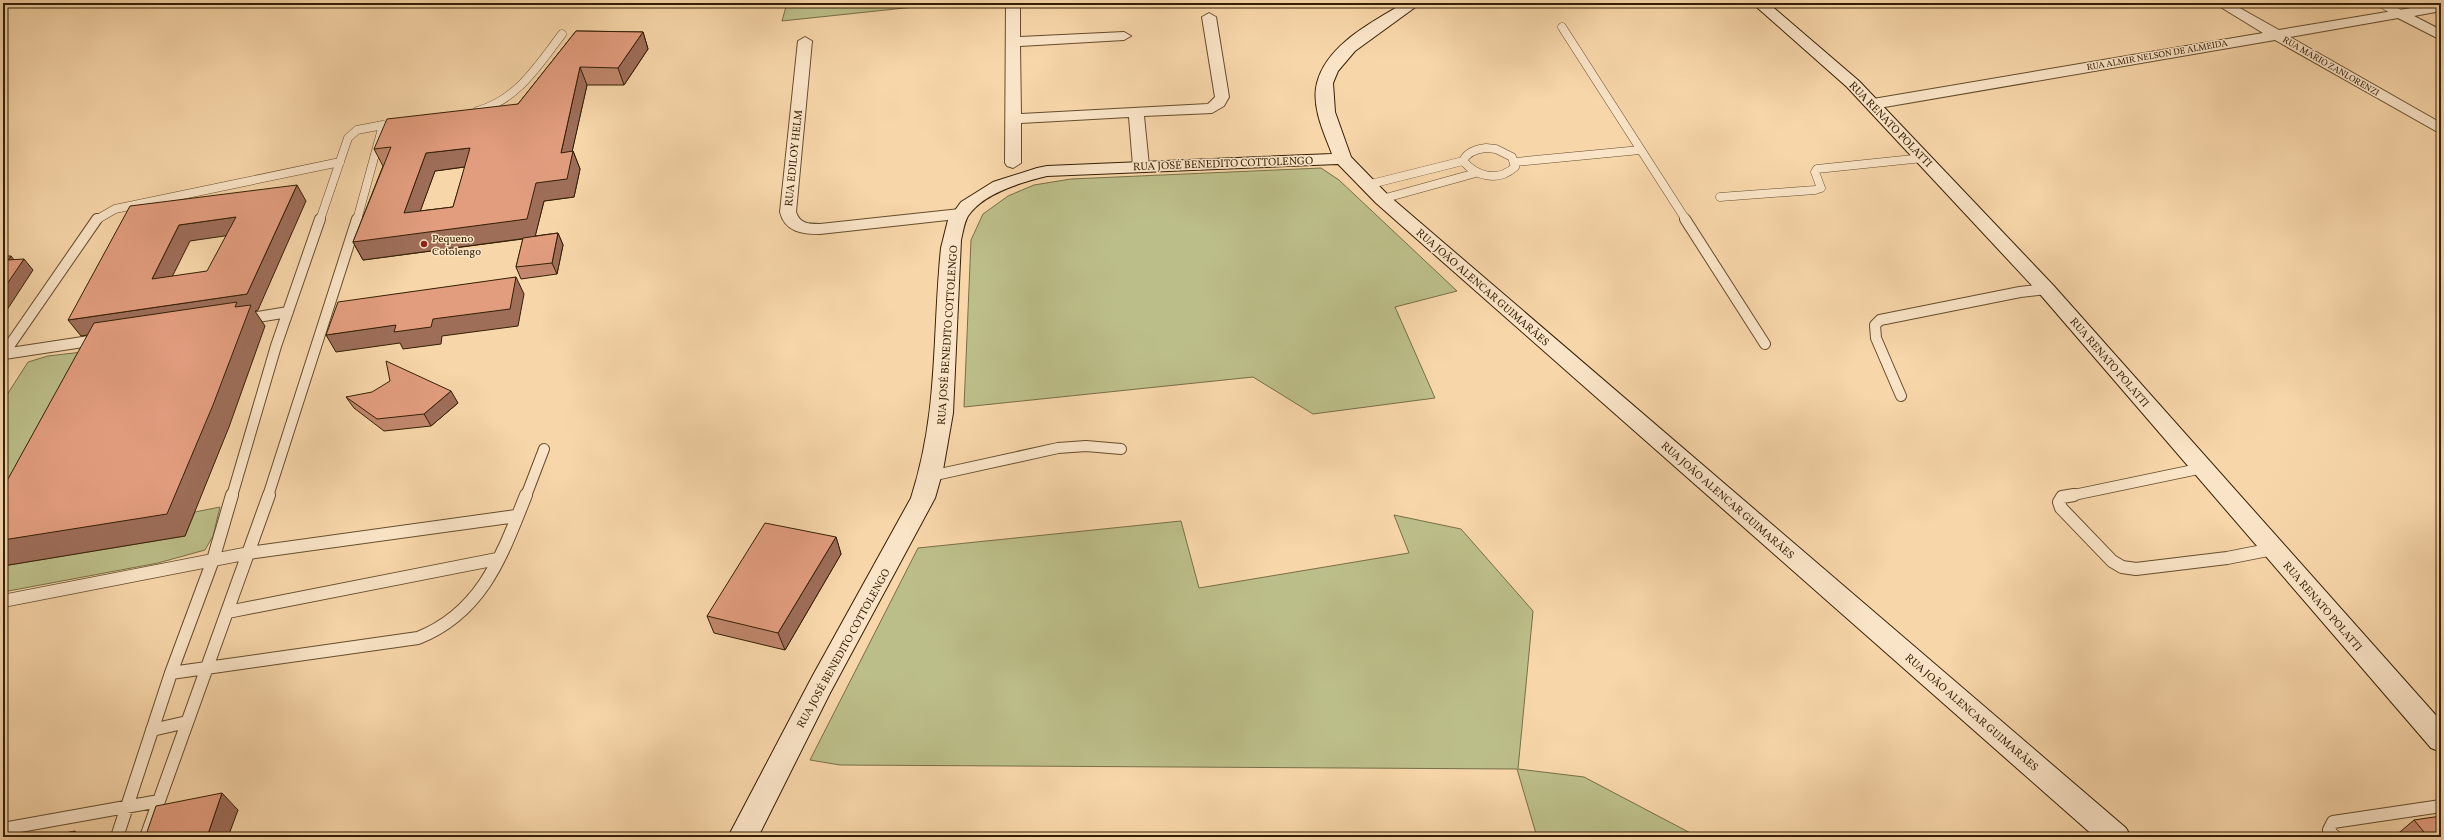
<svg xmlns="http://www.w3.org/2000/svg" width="2444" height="840" viewBox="0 0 2444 840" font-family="Vollkorn,serif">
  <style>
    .green { fill: #bcbe89; stroke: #786e46 }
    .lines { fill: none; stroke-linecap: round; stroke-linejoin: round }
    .lane-far2-casing { stroke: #654d2c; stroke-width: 9 }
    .lane-far1-casing { stroke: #654d2c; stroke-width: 12 }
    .lane-casing { stroke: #654d2c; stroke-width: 14 }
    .street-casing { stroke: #654d2c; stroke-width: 2 }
    .secondary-casing { stroke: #341f03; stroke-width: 2 }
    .lane-far2 { stroke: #fae4c7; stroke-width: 8 }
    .lane-far1 { stroke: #fae4c7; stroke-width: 10 }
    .lane { stroke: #fae4c7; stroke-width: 12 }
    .street { fill: #fae4c7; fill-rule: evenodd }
    .secondary { fill: #fae4c7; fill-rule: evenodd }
    .wall { fill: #c2876d; stroke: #341f03; fill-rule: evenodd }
    .shaded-wall { fill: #9e6e59; stroke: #341f03 }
    .building { fill: #e29d7f; stroke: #341f03; fill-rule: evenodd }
    .poi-dot { fill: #8f2418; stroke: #fae4c7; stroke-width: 1.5 }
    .labels { text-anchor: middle; stroke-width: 3; stroke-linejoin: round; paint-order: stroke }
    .far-street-label { font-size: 9px; fill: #341f03; stroke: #fae4c7 }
    .street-label { font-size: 11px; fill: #341f03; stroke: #fae4c7 }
    .poi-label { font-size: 11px; fill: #341f03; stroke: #fae4c7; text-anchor: start }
  </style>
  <rect width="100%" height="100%" fill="#f7d6a9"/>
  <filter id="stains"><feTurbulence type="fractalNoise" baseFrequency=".005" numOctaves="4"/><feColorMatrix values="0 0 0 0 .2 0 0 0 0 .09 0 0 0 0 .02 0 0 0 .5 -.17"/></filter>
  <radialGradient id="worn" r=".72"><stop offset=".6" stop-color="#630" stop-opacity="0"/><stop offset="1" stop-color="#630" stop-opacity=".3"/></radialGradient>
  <path class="green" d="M787,3H952L782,21Z
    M1321,168L1339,180L1457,291L1395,307L1435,398L1313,414L1253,377L964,407L971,240L983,214L1008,196L1034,185L1071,179Z
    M108,349L3,549V401L28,362L48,356Z
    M220,507L213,536L205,550L158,563L3,592V566L185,536L195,512Z
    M1394,515L1461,529L1533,611L1518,769L1584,777L1698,837H1537L1517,769L840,765L810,760L918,548L1181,521L1199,588L1409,553Z"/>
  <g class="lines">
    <defs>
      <path id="lane-far2" d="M2381,3L2400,14
        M1562,27L1686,220
        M477,111C517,100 538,66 562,34
        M1486,148L1496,149L1512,157L1515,167C1498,182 1477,177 1463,161C1467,152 1477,149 1486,148Z
        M1515,162L1640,150
        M1367,185L1463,161
        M1720,197L1815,190L1821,188L1815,172L1817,169L1923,158
        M1382,199L1476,173
        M96,220L115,209L340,162
        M320,220L348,138L357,130L383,125L357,220"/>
      <path id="lane-far1" d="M1685,219L1765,344
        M246,319L288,312
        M4,354L96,340
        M3,355L97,219
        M1901,396L1876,338L1875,325L1880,320L2020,292L2046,289
        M931,476L1058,448L1086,446L1121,449
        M232,496L276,346L320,219
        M268,496L357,219
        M526,496L544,449
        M2069,496L2203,468"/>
      <path id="lane" d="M2074,495L2062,497L2059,502L2061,508L2112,561L2122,567L2136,569L2227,558L2273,549
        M3,601L249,553L516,516
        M228,612L497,559
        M171,673L418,638C483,612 502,555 526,495
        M152,730L187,722
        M3,829L159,801
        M117,837L171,673L213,560L232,495
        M146,837L269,495
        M2335,837L2329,830L2333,822L2441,806"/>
      <path id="street" d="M1006,3H1020V37L1124,32L1131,36L1124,40L1020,46L1021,114L1208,104L1215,97L1202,17L1209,13L1216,17L1229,97L1224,106L1212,113L1144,116L1149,166L1147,169H1135L1133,166L1129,117L1021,123V163L1013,168L1007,166L1005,163Z
        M2214,3H2231L2279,30L2441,3V11L2414,16L2441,30V40L2398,18L2290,37L2441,123V134L2275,40L1873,109L1865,104L1873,99L2263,33Z
        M805,37L812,41L796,212C800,224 809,224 820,224L960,209L966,210L968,214L966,218L820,234C802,234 785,232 780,212L798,41Z"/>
      <path id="secondary" d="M1404,3H1421L1355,51L1338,71L1333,83L1335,112L1351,157L1388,195L2126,828L2131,837H2095L1376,203L1338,164L1047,176C1022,182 983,193 968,216C964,223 963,232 961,240L953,413L943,470L935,498L830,693L758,837H728L812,677L911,498C939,411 932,336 941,248L948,220L961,202L993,182L1037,168L1047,166L1332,154C1324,133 1311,106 1317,83C1327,44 1373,22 1404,3Z
        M1752,3H1768L1859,81L2053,285L2441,721V752L2431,748L2039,293L1847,87Z"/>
    </defs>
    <use href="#lane-far2" class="lane-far2-casing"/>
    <use href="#lane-far1" class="lane-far1-casing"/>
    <use href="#lane" class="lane-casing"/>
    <use href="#street" class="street-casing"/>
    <use href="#secondary" class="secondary-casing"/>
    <use href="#lane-far2" class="lane-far2"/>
    <use href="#lane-far1" class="lane-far1"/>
    <use href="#lane" class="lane"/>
    <use href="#street" class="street"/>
    <use href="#secondary" class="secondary"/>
  </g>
  <path class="wall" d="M576,31L643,32L648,49L624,85H587L572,151H573L580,169L574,197L544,201L535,236L558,233L563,245L557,274L521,279L516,267L523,239L363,260L353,242L383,166L374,149L518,104ZM465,167L453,207L420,211L435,171Z
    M346,397L458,403L431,426L384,431L354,408Z
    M836,537L841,554L785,650L714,633L707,616Z
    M2414,820L2441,837H2394Z"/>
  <path class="shaded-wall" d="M643,32L648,49L624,85L618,68Z
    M580,67L587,85L568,170L561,153Z
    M470,148L478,165L435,171L413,231L404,213L426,153Z
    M573,151L580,169L574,197L544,201L535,237L363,260L353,242L536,183Z
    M297,185L306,201L258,310L255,311L265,326L229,427L185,536L3,566V540L239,313L81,336L68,320L247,294Z
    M236,217L245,233L190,241L163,295L152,279L179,225Z
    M558,233L563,245L557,274L552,263Z
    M11,256L19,266L24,259L33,270L3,316V290L8,260Z
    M516,277L524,294L518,326L442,336L441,344L403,349L400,343L336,352L326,335L433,319Z
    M451,391L458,403L431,426L424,414Z
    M836,537L841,554L785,650L778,633Z
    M222,793L238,810L228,837H207Z
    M75,831L81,837H77Z"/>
  <path class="building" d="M576,31L643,32L618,68L580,67L561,153L573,151L567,179L536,183L527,219L353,242L391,147L374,149L387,119L518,104ZM470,148L453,207L404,213L426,153Z
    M297,185L247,294L68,320L130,206ZM236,217L207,271L152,279L179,225Z
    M558,233L552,263L516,267L523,238Z
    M3,256H11L8,260L24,259L3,290Z
    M516,277L510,309L433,319L431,327L394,332L396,325L326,335L338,302Z
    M237,302L235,307L251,305L213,405L167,514L3,540V488L94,323Z
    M386,361L451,391L424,414L377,419L346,397L372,392L390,381Z
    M765,523L836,537L778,633L707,616Z
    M222,793L207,837H148L147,832L156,806Z
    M2441,816V837H2428L2414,820Z
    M75,831L77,837H44Z"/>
  <circle class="poi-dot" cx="424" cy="244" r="4"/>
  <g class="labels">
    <g class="far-street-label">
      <text transform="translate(2157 55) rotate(-10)" y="3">RUA ALMIR NELSON DE ALMEIDA</text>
      <text transform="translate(2331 66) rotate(30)" y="3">RUA MÁRIO ZANLORENZI</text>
    </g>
    <g class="street-label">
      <text transform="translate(1891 124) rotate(46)" y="4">RUA RENATO POLATTI</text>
      <text transform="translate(793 158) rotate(-84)" y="4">RUA EDILOY HELM</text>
      <text transform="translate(1223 163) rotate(-2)" y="4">RUA JOSÉ BENEDITO COTTOLENGO</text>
      <text transform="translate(1483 287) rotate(41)" y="4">RUA JOÃO ALENCAR GUIMARÃES</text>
      <text transform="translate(947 335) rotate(-86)" y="4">RUA JOSÉ BENEDITO COTTOLENGO</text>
      <text transform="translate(2110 362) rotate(49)" y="4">RUA RENATO POLATTI</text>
      <text transform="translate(1728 500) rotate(41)" y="4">RUA JOÃO ALENCAR GUIMARÃES</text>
      <text transform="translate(2323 606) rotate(49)" y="4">RUA RENATO POLATTI</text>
      <text transform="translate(843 648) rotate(-61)" y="4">RUA JOSÉ BENEDITO COTTOLENGO</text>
      <text transform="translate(1972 712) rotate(41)" y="4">RUA JOÃO ALENCAR GUIMARÃES</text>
    </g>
    <g class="poi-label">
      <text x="432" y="242">Pequeno<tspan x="432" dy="13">Cotolengo</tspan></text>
    </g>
  </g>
  <rect width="2444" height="840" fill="none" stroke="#f7d6a9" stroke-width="16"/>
  <rect x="4" y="4" width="2436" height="832" fill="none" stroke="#341f03" stroke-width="2"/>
  <rect x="8" y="8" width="2428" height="824" fill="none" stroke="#341f03"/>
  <rect width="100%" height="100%" filter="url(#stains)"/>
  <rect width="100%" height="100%" fill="url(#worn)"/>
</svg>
